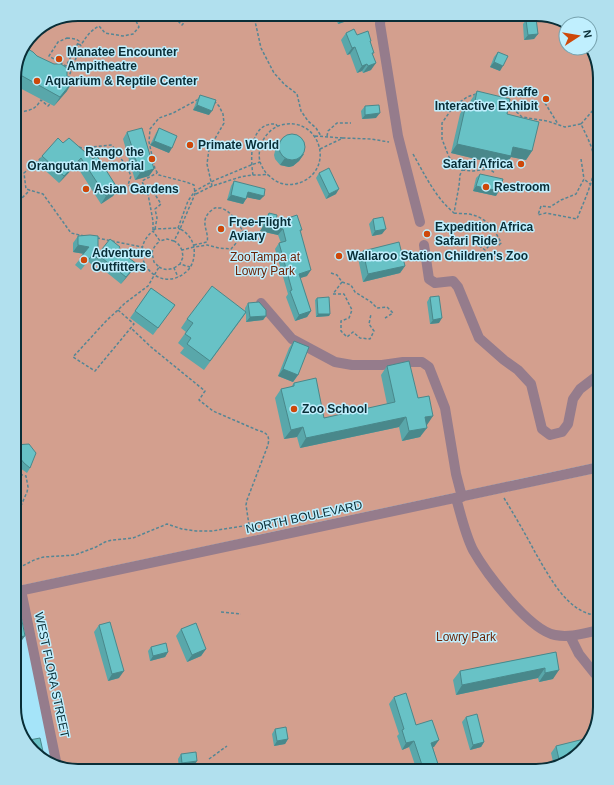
<svg xmlns="http://www.w3.org/2000/svg" width="614" height="785" viewBox="0 0 614 785" font-family="Arial,sans-serif">
  <style>
    .green { fill: #d39f8e }
    .lines { fill: none; stroke-linecap: round; stroke-linejoin: round }
    .path { stroke: #548695; stroke-width: 1.5; stroke-dasharray: 3 2; stroke-linecap: butt }
    .minor { stroke: #957c8c; stroke-width: 10 }
    .wall { fill: #59a7aa }
    .shaded-wall { fill: #49888b }
    .building { fill: #68c2c6; stroke: #49888b }
    .poi-dot { fill: #ce480a; stroke: #c0effe; stroke-width: 1.5 }
    .labels { text-anchor: middle; stroke-width: 3; stroke-linejoin: round; paint-order: stroke }
    .poi-label { font-size: 12px; font-weight: bold; fill: #092e37; stroke: #c0effe; text-anchor: start }
    .park-label { font-size: 12px; fill: #6b2407; stroke: #c0effe }
    .street-label { font-size: 12px; fill: #092e37; stroke: #c0effe }
    .rim { fill: none; stroke: #092e37; stroke-width: 2 }
  </style>
  <rect width="100%" height="100%" fill="#a5e4f9"/>
  <path class="green" d="M78,14H540L568,23L569,24H566V48H590V45L600,78V462L14,587V74L36,30Z
    M600,472V707L592,739L571,760L536,771H74L58,766L19,594Z"/>
  <g class="lines">
    <path class="path" d="M155,14C160,16 163,15 168,15C174,16 178,21 182,25L191,14
      M258,14L255,21L261,48L274,73L285,85L297,94L301,111L308,121L316,128L321,136
      M67,38L76,39L79,41L66,66L49,56L58,42Z
      M78,44L81,45C86,37 90,31 99,26L105,33L123,36L133,34L139,27L135,19L149,14
      M68,79L81,45
      M476,94L467,97L453,107L442,123V139L449,157L462,170L473,171L489,169L495,173
      M214,101L219,106L223,114L224,123L209,149L207,164L212,186C227,182 243,174 259,175C262,175 266,174 268,175C270,176 271,178 273,179C282,186 294,186 304,181C334,165 319,120 286,124C268,126 256,145 260,162C262,167 264,171 268,175
      M545,103L558,124
      M509,105L522,117L547,121L565,127L581,124C586,135 593,147 594,159C597,175 583,203 577,219L546,213L538,215L541,206L550,207L561,200L576,194L584,179L590,184
      M14,111C20,113 29,111 34,108C37,106 39,103 41,100L48,106L51,103
      M581,124L600,102
      M315,136L343,138
      M327,136L328,131L337,123H351
      M79,147L82,148L112,145L128,169L131,176L128,185L133,188L146,192L148,194L153,221V231L155,229L178,228L180,229L174,241C178,243 180,246 182,250
      M320,149L343,138L371,139L389,142
      M413,154C425,175 435,197 454,213L459,186L460,175L462,170
      M41,158L24,173L26,189L43,194L71,233L84,236
      M581,159L584,179
      M253,175C250,156 250,122 276,124L277,126
      M196,194L212,186
      M14,202H18L30,190
      M454,213C460,214 467,213 473,215C486,218 496,231 501,243L499,245L476,243L485,250L491,244
      M178,228L188,201L195,191L215,180L251,165L260,162
      M155,229L157,218L155,209L161,204L151,188L143,184L142,181L157,173
      M97,238L142,247
      M174,241L167,239L160,241L153,231C124,254 158,296 186,272C193,266 195,257 194,247L182,250L183,257L180,264
      M194,245L207,242C209,235 204,228 205,220C206,216 208,213 212,210C215,207 217,208 221,208C231,211 237,222 243,231L238,235L237,242L231,249L219,248L207,245L194,247C192,239 188,233 180,229L195,194L194,185L186,182L159,175L155,169L149,142L150,129L159,118L173,113L199,99
      M142,251L152,253C153,248 156,244 160,241
      M159,267C164,270 169,270 174,268L178,277
      M174,268L180,264L190,267
      M331,273L337,275L342,282L351,285L355,292L371,302L377,308L387,307L393,313L385,318
      M342,282L333,294H344L352,310L349,318L341,321V331L347,337L353,332L360,338L370,339L374,331L369,324L371,314
      M118,310L134,324L95,371L73,357L107,320L118,310L124,304L148,286L159,267L154,262L152,253
      M504,498C515,516 526,535 536,554C548,574 561,600 582,611C588,614 594,615 600,617
      M14,525L17,515L27,492L28,487L26,476L19,474L14,470
      M14,570C24,566 33,559 44,557L75,555L96,547L105,542L112,540L124,539L133,538L167,524L182,529L196,531H212L249,525L246,505L247,500L268,445C270,435 267,433 257,430L213,411L199,400L205,391L151,347L131,328
      M221,612L241,614
      M209,759L227,746"/>
    <path class="minor" d="M381,14L380,24L398,136L420,222
      M424,245L429,279L435,283L453,281L458,287L479,338L504,360L518,370L531,384L542,429L550,435L562,432L568,424L573,399L580,389L597,376L600,366
      M261,303L292,339L335,362L352,365H382L403,362H422L429,367L445,408L456,474L462,497
      M456,498C461,515 465,534 473,550C486,573 529,630 555,635C570,638 585,633 600,630
      M21,590L57,766
      M14,592L600,467
      M570,636L579,654L595,674"/>
  </g>
  <path class="wall" d="M334,14H356L353,19L338,24Z
    M526,20L538,34L534,39L524,40L523,24Z
    M346,33L357,35L371,41L370,42L373,54L371,70L363,73L362,71L357,73L350,54L347,55L341,40Z
    M26,50L37,56L67,91L54,106L14,85V74Z
    M498,52L500,71L490,67L494,57Z
    M477,91L507,114L532,151L526,160L511,157L505,166L451,153L460,114L466,104L469,105L471,100Z
    M200,95L209,115L193,110L197,100Z
    M365,106L376,118L362,119L361,111Z
    M159,128L169,153L150,145L156,133Z
    M127,132L154,169L149,176L135,180L131,167L128,162L129,160L123,139Z
    M69,138L118,189L113,196L101,204L76,165L59,183L37,163L42,156L63,143Z
    M281,140L304,154L299,161L293,166L289,167L280,165L275,159L274,155L276,147Z
    M319,173L336,194L326,199L316,178Z
    M480,174L496,196L473,191L476,178Z
    M234,181L260,200L247,197L243,204L227,200L231,186Z
    M269,213L276,222L302,230L300,231L307,276L300,278L311,311L307,317L295,321L286,297L288,294L275,249L279,243H281L278,235L260,231L262,228L264,219Z
    M373,219L382,234L372,236L369,224Z
    M78,236L98,254L118,250L137,264L121,284L95,263L93,266L88,261L81,270L75,265L84,254L73,252V243Z
    M363,251L405,266L400,273L363,282L358,258Z
    M151,288L175,305L153,335L130,318Z
    M430,297L439,323L430,324L427,302Z
    M317,298L330,314L329,316L316,317L315,300Z
    M248,303L266,316L263,320L246,322V313L204,370L180,353L184,348L178,343L186,332L181,328L187,319L245,311V308Z
    M294,341L298,375L293,382L278,376L289,348Z
    M387,366L418,398L427,425H426L420,437L402,441L399,427L300,448L297,437L284,439L275,398L281,389L291,387L294,383L324,418L387,404L381,375Z
    M15,445L30,468L27,473L20,468L14,459V446Z
    M99,625L119,678L108,681L94,632Z
    M181,629L206,649L201,656L187,662L176,636Z
    M151,647L168,652L165,657L150,661L148,651Z
    M556,652L553,679L539,682L538,678L456,695L453,680L460,671Z
    M394,697L434,747H433L439,771H417L409,747L402,750L397,736L399,734L389,704Z
    M466,717L484,742L481,747L470,750L462,722Z
    M275,729L288,739L285,744L274,746L272,734Z
    M556,746L571,760L554,766L551,753Z
    M181,754L194,766L179,768L178,759Z
    M474,767L489,771H471Z"/>
  <path class="shaded-wall" d="M352,14H356L353,19L338,24L342,17Z
    M538,34L534,39L524,40L528,35Z
    M355,47L350,54L347,55L352,48Z
    M494,62L503,66L500,71L490,67Z
    M376,63L371,70L363,73L368,66Z
    M367,64L362,71L357,73L362,66Z
    M73,81L67,91L54,106L60,97Z
    M197,105L212,111L209,115L193,110Z
    M380,113L376,118L362,119L365,115Z
    M154,141L172,148L169,153L150,145Z
    M457,144L513,147L532,151L526,160L511,157L505,166L451,153Z
    M304,154L299,161L293,166L289,167L280,165L285,158Z
    M81,158L76,165L59,183L64,176Z
    M154,169L149,176L135,180L140,173Z
    M476,186L499,191L496,196L473,191Z
    M118,189L113,196L101,204L106,196Z
    M339,189L336,194L326,199L329,194Z
    M248,192L264,196L260,200L245,197Z
    M231,195L246,199L243,204L227,200Z
    M264,225L283,229L278,235L260,231Z
    M386,229L382,234L372,236L375,231Z
    M78,245L89,247L85,254L73,252Z
    M137,264L132,271L121,284L126,277Z
    M405,266L400,273L363,282L368,274Z
    M311,270L307,276L294,280L299,274Z
    M311,311L307,317L295,321L299,315Z
    M318,314H330L329,316L316,317Z
    M266,316L263,320L246,322L250,317Z
    M442,318L439,323L430,324L433,320Z
    M283,369L298,375L293,382L278,376Z
    M433,416L427,425L418,427L425,417Z
    M406,417L399,427L300,448L306,438Z
    M303,427L297,437L284,439L291,430Z
    M427,428L420,437L402,441L409,431Z
    M25,636L20,643L14,644V638Z
    M206,649L201,656L187,662L192,655Z
    M168,652L165,657L150,661L153,656Z
    M545,668L538,678L456,695L462,685Z
    M559,670L553,679L539,682L545,673Z
    M124,671L119,678L108,681L112,674Z
    M288,739L285,744L274,746L277,741Z
    M439,740L434,747L426,749L431,743Z
    M414,741L409,747L402,750L406,743Z
    M484,742L481,747L470,750L473,745Z
    M197,761L194,766L179,768L182,763Z"/>
  <path class="building" d="M341,14H352L342,17Z
    M536,18L538,34L528,35L526,20Z
    M354,29L357,35L368,31L371,41H370L374,53H372L376,63L368,66L367,64L362,66L355,47L352,48L346,33Z
    M28,49L33,52L37,56L54,64H61L67,68V76L73,81L60,97L15,72L26,50Z
    M498,52L508,56L503,66L494,62Z
    M477,91L510,99L507,114L539,122L532,151L513,147L511,156L457,144L466,104L474,106Z
    M200,95L216,100L212,111L197,105Z
    M379,105L380,113L365,115V106Z
    M142,128L154,169L140,173L136,160L133,155L134,153L127,132Z
    M159,128L177,136L172,148L154,141Z
    M279 147a13 13 0 1 1 26 0a13 13 0 1 1-26 0Z
    M58,138L63,143L69,138L93,159L97,156L118,189L106,196L81,158L64,176L42,156Z
    M329,168L339,189L329,194L319,173Z
    M480,174L503,179L499,191L476,186Z
    M234,181L265,189L264,196L248,192L246,199L231,195Z
    M269,213L277,215L276,222L297,215L302,230H300L311,270L299,274L311,311L299,315L290,291L292,290L279,243L286,241L283,229L264,225H266Z
    M383,217L386,229L375,231L373,219Z
    M90,235L98,236V254L110,239L120,247L118,250L137,264L126,277L98,255V259L93,254L86,263L80,258L89,247L78,245V236Z
    M399,242L405,266L368,274L363,251Z
    M212,286L246,312L210,361L187,344L191,338L185,334L193,323L187,319Z
    M151,288L175,305L158,328L135,311Z
    M439,296L442,318L433,320L430,297Z
    M329,297L330,314H318L317,298Z
    M259,302L266,310V316L250,317L248,303Z
    M294,341L309,347L298,375L283,369Z
    M409,361L418,398L429,396L433,416L425,417L427,428L409,431L406,417L306,438L303,427L291,430L281,389L294,386V383L316,378L324,418L395,402L387,366Z
    M29,444L36,453L30,468L24,463L16,453L15,445Z
    M20,611L25,636L14,638V612Z
    M110,622L124,671L112,674L99,625Z
    M196,623L206,649L192,655L181,629Z
    M166,643L168,652L153,656L151,647Z
    M556,652L559,670L545,673V668L462,685L460,671Z
    M406,693L416,725L432,720L439,740L431,743L440,770L436,771H424L414,741L406,743L402,730L404,729L394,697Z
    M477,714L484,742L473,745L466,717Z
    M286,727L288,739L277,741L275,729Z
    M40,738L44,756L40,757L24,741Z
    M584,739L585,745L571,760L560,764L556,746Z
    M196,752L197,761L182,763L181,754Z
    M488,764L489,771H475L474,767Z"/>
  <g class="poi-dot">
    <circle cx="59" cy="59" r="4"/>
    <circle cx="37" cy="81" r="4"/>
    <circle cx="546" cy="99" r="4"/>
    <circle cx="190" cy="145" r="4"/>
    <circle cx="152" cy="159" r="4"/>
    <circle cx="521" cy="164" r="4"/>
    <circle cx="486" cy="187" r="4"/>
    <circle cx="86" cy="189" r="4"/>
    <circle cx="221" cy="229" r="4"/>
    <circle cx="427" cy="234" r="4"/>
    <circle cx="339" cy="256" r="4"/>
    <circle cx="84" cy="260" r="4"/>
    <circle cx="294" cy="409" r="4"/>
  </g>
  <g class="labels">
    <g class="poi-label">
      <text x="67" y="56">Manatee Encounter<tspan x="67" dy="14">Ampitheatre</tspan></text>
      <text x="45" y="85">Aquarium &amp; Reptile Center</text>
      <text x="538" y="96" text-anchor="end">Giraffe<tspan x="538" dy="14">Interactive Exhibit</tspan></text>
      <text x="198" y="149">Primate World</text>
      <text x="144" y="156" text-anchor="end">Rango the<tspan x="144" dy="14">Orangutan Memorial</tspan></text>
      <text x="513" y="168" text-anchor="end">Safari Africa</text>
      <text x="494" y="191">Restroom</text>
      <text x="94" y="193">Asian Gardens</text>
      <text x="229" y="226">Free-Flight<tspan x="229" dy="14">Aviary</tspan></text>
      <text x="435" y="231">Expedition Africa<tspan x="435" dy="14">Safari Ride</tspan></text>
      <text x="92" y="257">Adventure<tspan x="92" dy="14">Outfitters</tspan></text>
      <text x="347" y="260">Wallaroo Station Children's Zoo</text>
      <text x="302" y="413">Zoo School</text>
    </g>
    <g class="park-label">
      <text x="265" y="261">ZooTampa at<tspan x="265" dy="14">Lowry Park</tspan></text>
      <text x="466" y="641">Lowry Park</text>
    </g>
    <g class="street-label">
      <text transform="translate(304 517) rotate(-12)" y="4">NORTH BOULEVARD</text>
      <text transform="translate(52 675) rotate(78)" y="4">WEST FLORA STREET</text>
    </g>
  </g>
  <path d="M0 0H614V785H0ZM78 21H536A57 57 0 0 1 593 78V707A57 57 0 0 1 536 764H78A57 57 0 0 1 21 707V78A57 57 0 0 1 78 21Z" fill="#b1e0ee" fill-rule="evenodd"/>
  <path class="rim" d="M78 21H536A57 57 0 0 1 593 78V707A57 57 0 0 1 536 764H78A57 57 0 0 1 21 707V78A57 57 0 0 1 78 21Z"/>
  <g transform="translate(578 36) rotate(78)"><circle r="19" fill="#c0effe" stroke="#77a2ae"/>
  <path d="M0-3L7 15L0 10L-7 15Z" fill="#ce480a"/>
  <text y="-6" font-size="11" font-weight="bold" text-anchor="middle" fill="#092e37">N</text>
  </g>
</svg>
